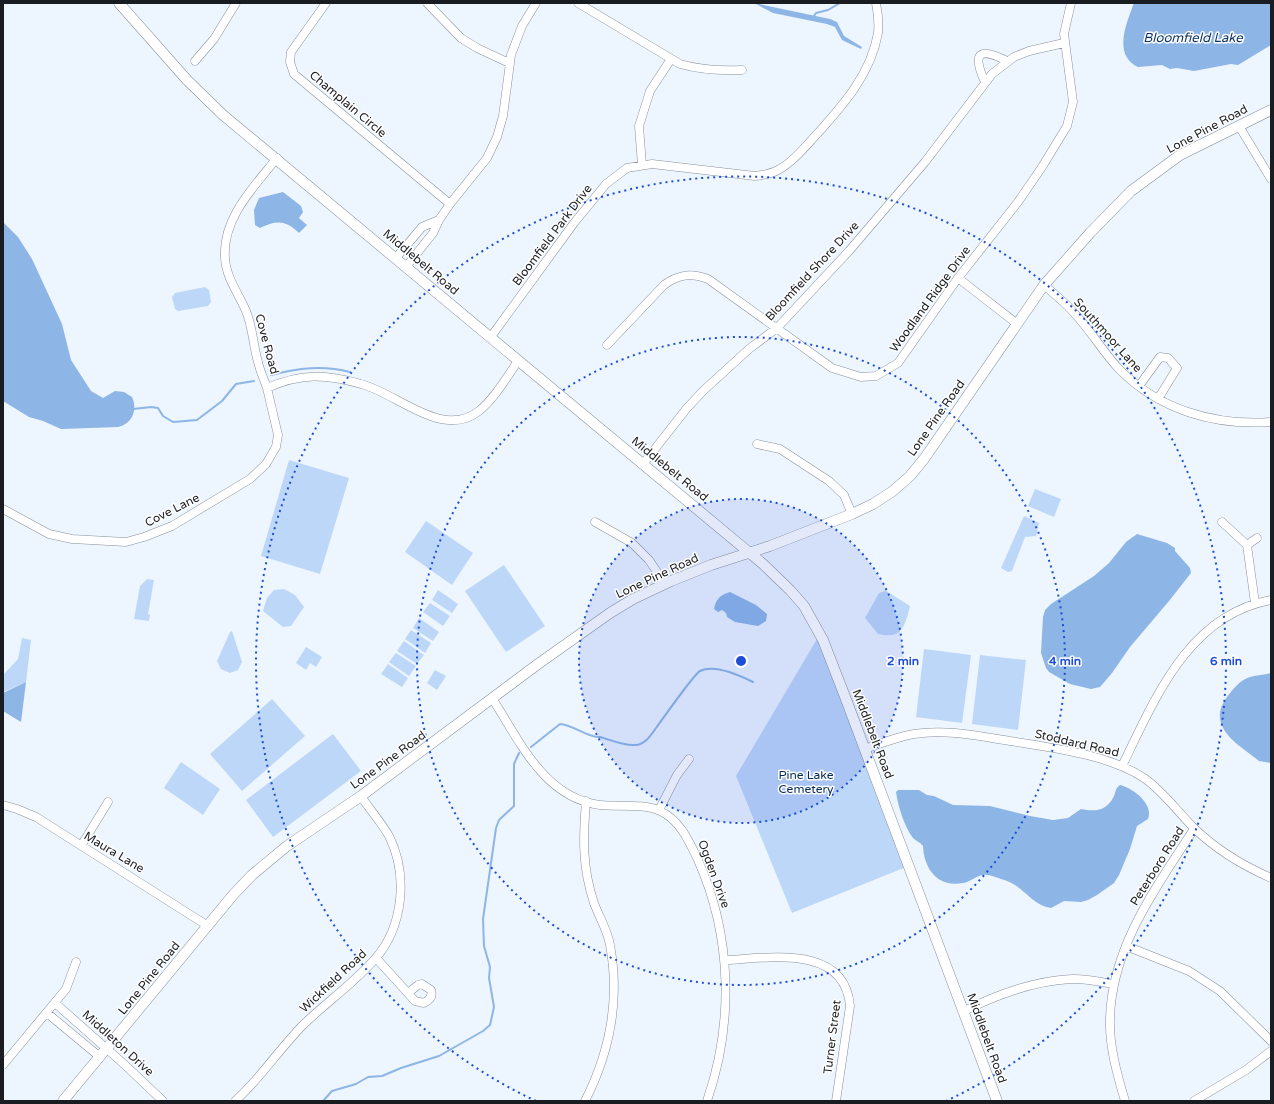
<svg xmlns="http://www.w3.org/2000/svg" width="1274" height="1104" viewBox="0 0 1274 1104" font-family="'Varela Round',sans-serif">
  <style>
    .green { fill: #bdd7f8 }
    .water { fill: #8db5e6 }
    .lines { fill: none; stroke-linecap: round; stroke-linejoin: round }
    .stream { stroke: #8db5e6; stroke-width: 2 }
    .minor-casing { stroke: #88909b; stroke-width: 9 }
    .tertiary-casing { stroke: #88909b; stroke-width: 11 }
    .minor { stroke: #fff; stroke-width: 8 }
    .tertiary { stroke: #fff; stroke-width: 10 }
    .ring { fill: none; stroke: #1d4ed8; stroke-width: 2; stroke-dasharray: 2 4 }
    .labels { text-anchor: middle; stroke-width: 3; stroke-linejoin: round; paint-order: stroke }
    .street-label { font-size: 12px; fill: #191d21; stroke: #fff }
    .park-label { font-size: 12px; fill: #012b56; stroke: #fff }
    .water-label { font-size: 13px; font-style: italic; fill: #09325f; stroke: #fff }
    .centre { fill: #1d4ed8; stroke: #fff; stroke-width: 2 }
    .ring-label { font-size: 12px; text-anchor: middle; font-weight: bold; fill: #1d4ed8; stroke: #fff; stroke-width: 3; stroke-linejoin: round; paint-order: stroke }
  </style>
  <rect width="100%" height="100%" fill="#edf5ff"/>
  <path class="green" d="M205,287L209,290L211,302L208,306L178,311L175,309L172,297L175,293Z
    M289,460L349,478L320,574L261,556Z
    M1035,489L1061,499L1054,517L1028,506Z
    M1024,516L1039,523L1036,536L1025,537L1012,571L1008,572L1001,568Z
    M426,521L473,553L452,585L405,552Z
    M504,565L545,626L506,652L465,591Z
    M147,579L154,580L148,614L150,615L149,621L134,619L140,586Z
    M284,589L295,595L304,607L291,626L283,627L263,611L267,598L274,590Z
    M438,590L458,604L452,613L432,600Z
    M886,591L910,606C905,625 903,640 878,634L865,618L879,593Z
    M430,603L450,616L443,626L423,612Z
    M419,618L439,632L433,641L413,628Z
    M411,630L431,643L425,653L405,639Z
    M232,631L242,662L238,670L230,673L221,669L217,661L230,632Z
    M22,638L31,640L26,682L3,692V675L18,659Z
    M817,639L906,867L792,913L736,776Z
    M404,641L424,655L417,664L397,651Z
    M306,647L322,657L316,667L310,663L306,670L296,663Z
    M924,649L971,655L962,723L916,717Z
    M396,653L416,666L409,676L389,662Z
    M980,655L1026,660L1018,730L972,724Z
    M388,664L408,678L402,687L381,674Z
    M435,670L446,676L437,690L427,683Z
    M272,699L305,736L242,791L210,754Z
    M333,734L361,771L273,837L246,800Z
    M181,762L220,789L203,815L164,788Z"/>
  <path class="water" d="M754,3L830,19L837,22L844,36L862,47L861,49L842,40L835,27L827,24L773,13Z
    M1134,3H1271V45L1238,65L1231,64L1194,71L1177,68L1170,69L1162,65L1138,67C1112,55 1127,22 1134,3Z
    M283,192L301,206L303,212L299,218L307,225L299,233C286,220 276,220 260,228L255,225L254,210L259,198Z
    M3,222L18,237L32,259L62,324L71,360L91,391L103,398L115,391L124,392L132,397C138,410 132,424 118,427L61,429L43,421L29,417L3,401Z
    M1137,534L1167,543L1175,548V551L1190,568L1191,573L1169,601L1130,647L1112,673L1100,687L1091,689L1070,684L1049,672L1046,668L1041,653L1043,617L1045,610L1051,604L1094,576L1109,563L1126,542Z
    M730,592L756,605L767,614L766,621L758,626L735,622L727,617L726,613L722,610L718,612L714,609C716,599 720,595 730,592Z
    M1271,673V763L1259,761C1239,745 1205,727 1227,697C1233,689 1240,680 1250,677C1257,675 1264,675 1271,673Z
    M26,682L21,722L3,711V693Z
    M1120,785C1133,788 1154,804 1148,819L1137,826L1130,849L1119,875L1114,883L1097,895L1088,900L1081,902L1064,901L1051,908C1032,905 1024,887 1007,881C1000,879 990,874 983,875C976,876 970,882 963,883C938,888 924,869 923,846C920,842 916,841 913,838C904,826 898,806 896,792L898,790H919L927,795L934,796L953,805L990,806L1030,816L1053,820L1068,818L1081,809C1095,812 1107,811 1114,796C1116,792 1115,788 1120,785Z"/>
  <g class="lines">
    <path class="stream" d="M814,16L816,13L828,10L840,3
      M271,375C298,368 323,365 350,372
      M133,409L151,407L158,408L163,416L173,422L197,420L222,401L236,384L254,381
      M531,747L560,724C574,725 588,738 600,737C611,740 624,746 635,745C645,745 651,735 656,728C662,720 694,674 700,671C714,664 741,676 753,682
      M323,1101L332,1091L356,1084L368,1077L382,1076L401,1068L439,1056L483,1031L490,1025L494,1007L489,978L490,967L484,946L483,919L496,828L499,820L514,806V764L519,753"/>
    <defs>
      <path id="minor" d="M326,3L291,52L290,62L294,74L450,204
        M427,3L461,38L477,48L509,63
        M578,3L680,64C701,70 720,71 742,70
        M195,61L214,39L236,3
        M985,82C971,52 980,47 1007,61
        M1239,126L1271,179
        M277,158C254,187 222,218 225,258C226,278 239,294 246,311C253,328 253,345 258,362C260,371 264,379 267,388C301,373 325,374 361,384C397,393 442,440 479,411C495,398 506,378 518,361
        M642,165L639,126L650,91L671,59
        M396,258L422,227L439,220
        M406,267L433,233L439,220L450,204L487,158L497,137L503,116L511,55L522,26L536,3
        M958,278L1016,323
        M1044,285C1054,294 1066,303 1075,314C1091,331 1103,352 1119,369C1159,410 1215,426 1271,422
        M490,338L574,223L606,184L627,168L652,164L755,176C763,175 771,174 778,170C793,162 805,147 817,134C843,105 871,74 878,33C879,23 878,13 876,3
        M607,345L664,285C679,274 691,273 708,279L832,368L861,377L876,376L898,363L958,278L1018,202L1042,167L1067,126L1073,102L1064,34L1071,3
        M1139,386L1160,357L1168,358L1177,368L1158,399
        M757,444L780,449L829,481L844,495L852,514
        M643,464L687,408L704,390L749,349L777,328L849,251L925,162L992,74L1014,57L1029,51L1064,43
        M3,509L49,534L72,539L126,542L144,537L172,526L250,479L266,464L276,447L278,435L267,388
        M595,522L632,543L649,560L665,584
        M1222,522L1247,545L1255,603
        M1247,545L1257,538
        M492,698C519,740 544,798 600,805C618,807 643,803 660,811C680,820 689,841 698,860C732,936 734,1023 707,1101
        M865,749C881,743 897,737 914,734C946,729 978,736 1010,741C1052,748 1108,754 1144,778C1163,791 1177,811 1193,827C1214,848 1244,866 1271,878
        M1122,766C1155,699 1188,615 1271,600
        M3,805L17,809L36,817L208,926
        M659,810L677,775L689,759
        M81,846L108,802
        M1126,946L1189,971L1220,991L1271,1041
        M376,958L415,1001L424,1003C430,1000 433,996 431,990L422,984L418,985L408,993
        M726,960C769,958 845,944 850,1006L836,1101
        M55,1003L125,1065L163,1101
        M964,1011C998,994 1033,981 1071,979C1084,978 1100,982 1114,984
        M47,1013L100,1057
        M3,1065L66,989L76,962
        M235,1101C261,1078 279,1049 304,1024C327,1002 354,983 375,959C404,926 408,874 389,836C381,822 370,810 361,796
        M585,1101C610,1052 620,999 610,945C608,931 599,917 594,903C582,867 583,838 586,801
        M1125,1101C1117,1074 1109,1046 1110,1018C1112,946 1157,886 1194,829
        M1194,1101L1246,1070L1271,1051"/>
      <path id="tertiary" d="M119,3L187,80L223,115L763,564L790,590L804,606L823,640L844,694L997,1101
        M63,1101L233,895L252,875L287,846L361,796L538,664L610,613L633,599L671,581L711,565L770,546L852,514L873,504L893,491L910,476L924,459L1044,285L1090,233L1131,191L1180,155L1271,110"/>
    </defs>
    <use href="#minor" class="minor-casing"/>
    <use href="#tertiary" class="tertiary-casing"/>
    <use href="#minor" class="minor"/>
    <use href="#tertiary" class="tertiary"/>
  </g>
  <circle cx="741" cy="661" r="162" fill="#1d4ed8" fill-opacity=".12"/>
  <g class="ring">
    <circle cx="741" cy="661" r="162"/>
    <circle cx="741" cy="661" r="324"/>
    <path d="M536 1101A485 485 0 1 1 946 1101"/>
  </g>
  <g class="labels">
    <g class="street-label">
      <text transform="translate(348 104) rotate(40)" y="4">Champlain Circle</text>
      <text transform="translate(1207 129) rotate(-28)" y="4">Lone Pine Road</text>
      <text transform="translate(552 235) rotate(-53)" y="4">Bloomfield Park Drive</text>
      <text transform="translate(421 262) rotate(40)" y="4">Middlebelt Road</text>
      <text transform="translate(812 271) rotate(-47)" y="4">Bloomfield Shore Drive</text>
      <text transform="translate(930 299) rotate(-54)" y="4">Woodland Ridge Drive</text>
      <text transform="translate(1108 335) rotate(48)" y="4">Southmoor Lane</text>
      <text transform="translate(267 344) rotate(75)" y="4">Cove Road</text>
      <text transform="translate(936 418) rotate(-55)" y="4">Lone Pine Road</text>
      <text transform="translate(670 469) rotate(39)" y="4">Middlebelt Road</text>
      <text transform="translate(172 510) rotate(-27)" y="4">Cove Lane</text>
      <text transform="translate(657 576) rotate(-25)" y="4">Lone Pine Road</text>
      <text transform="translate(873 734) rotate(69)" y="4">Middlebelt Road</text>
      <text transform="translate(1077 743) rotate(13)" y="4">Stoddard Road</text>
      <text transform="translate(388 760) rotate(-36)" y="4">Lone Pine Road</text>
      <text transform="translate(114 852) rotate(31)" y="4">Maura Lane</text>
      <text transform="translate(1157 866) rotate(-58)" y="4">Peterboro Road</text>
      <text transform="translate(714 874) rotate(70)" y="4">Ogden Drive</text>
      <text transform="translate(149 978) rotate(-51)" y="4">Lone Pine Road</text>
      <text transform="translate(333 981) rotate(-43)" y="4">Wickfield Road</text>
      <text transform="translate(832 1037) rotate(-83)" y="4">Turner Street</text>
      <text transform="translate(987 1038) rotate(70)" y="4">Middlebelt Road</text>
      <text transform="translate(118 1043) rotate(42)" y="4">Middleton Drive</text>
    </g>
    <g class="park-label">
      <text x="806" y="779">Pine Lake<tspan x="806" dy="14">Cemetery</tspan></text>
    </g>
    <g class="water-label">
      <text x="1193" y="42">Bloomfield Lake</text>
    </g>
  </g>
  <circle cx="741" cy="661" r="6" class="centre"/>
  <g class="ring-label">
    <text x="903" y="665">2 min</text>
    <text x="1065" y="665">4 min</text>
    <text x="1226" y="665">6 min</text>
  </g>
  <rect width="1274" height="1104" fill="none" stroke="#191d21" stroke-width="8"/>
</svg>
